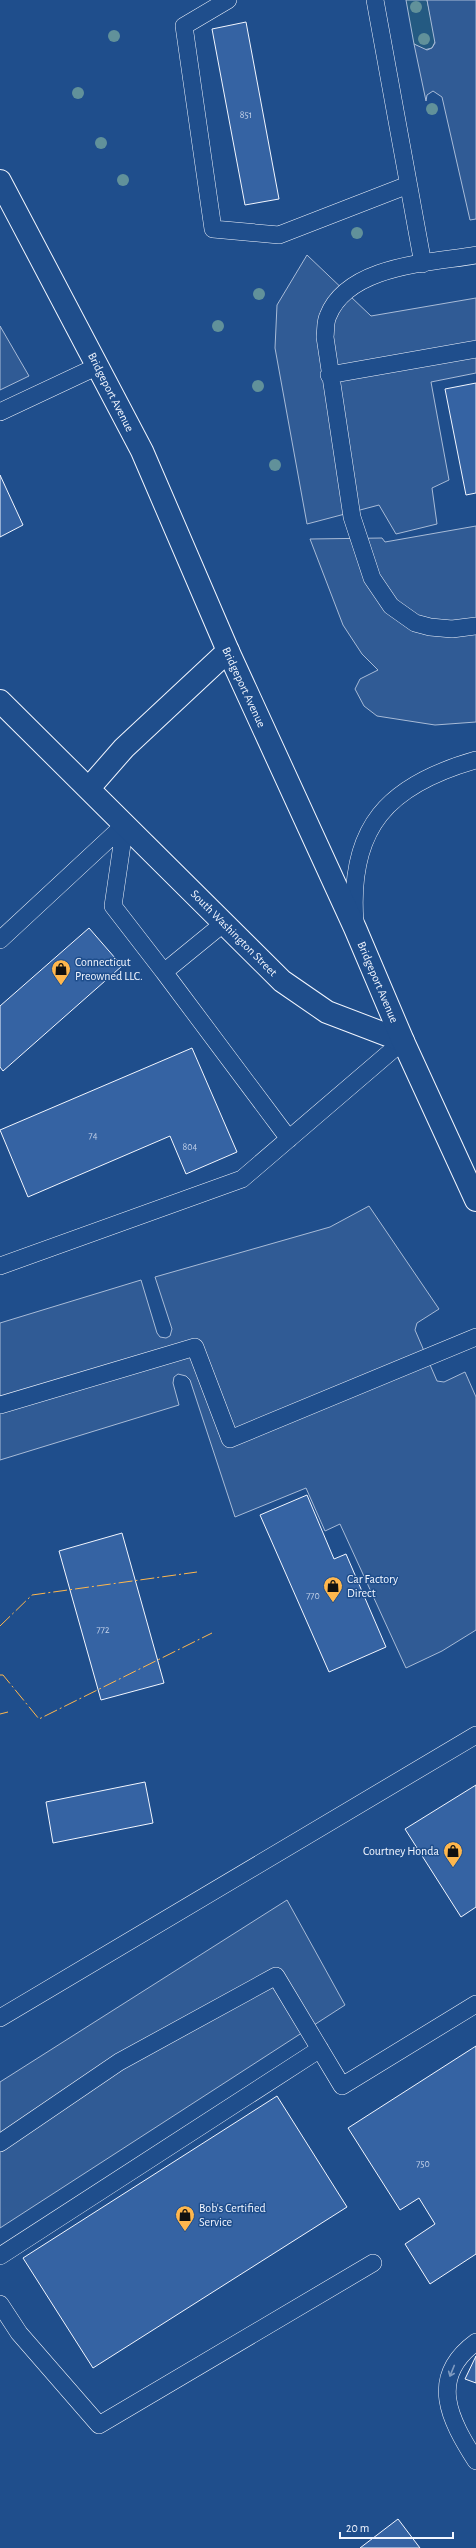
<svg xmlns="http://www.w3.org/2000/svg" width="476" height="2548" viewBox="0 0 476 2548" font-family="'Alegreya Sans',sans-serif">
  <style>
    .green { fill: #245a82; stroke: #a8bbd7 }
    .parking { fill: #305b95; stroke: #a8bbd7 }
    .building { fill: #3563a3; stroke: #f2f6ff }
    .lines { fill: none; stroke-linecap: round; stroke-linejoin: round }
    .lane-casing { stroke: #f2f6ff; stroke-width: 18 }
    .street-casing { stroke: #f2f6ff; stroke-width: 24 }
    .primary-casing { stroke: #f2f6ff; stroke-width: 24 }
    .lane { stroke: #1f4e8c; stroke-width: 17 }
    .street { stroke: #1f4e8c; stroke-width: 22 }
    .primary { stroke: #1f4e8c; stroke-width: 22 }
    .power { stroke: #ffb74d; stroke-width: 1; stroke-dasharray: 14 3 2 3; stroke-linecap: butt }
    .tree { fill: #61919a }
    .oneway { stroke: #7e9ac0 }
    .labels { text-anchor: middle; stroke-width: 3; stroke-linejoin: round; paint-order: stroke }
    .number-label { font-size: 10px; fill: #c3d1e8 }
    .street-label { font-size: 12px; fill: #f2f6ff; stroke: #1f4e8c }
    .poi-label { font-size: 12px; fill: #f2f6ff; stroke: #1f4e8c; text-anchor: start }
  </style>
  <rect width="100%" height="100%" fill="#1f4e8c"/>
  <path class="green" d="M406,0H427L436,40L432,48L424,50L414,44Z"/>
  <path class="parking" d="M427,0H476V219L470,220L442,97L433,91L427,95L426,101L414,44L427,50L432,48L435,43Z
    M307,255L371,316L476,298V373L431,382L449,480L432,488L437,524L396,534L379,505L307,524L275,348L277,305Z
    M0,326L29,376L0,390Z
    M476,526V722L435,725L377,716L364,706L355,689L360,679L378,670L362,654L343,625L310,539L382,538L385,542Z
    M369,1206L439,1309L417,1323L415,1330L437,1381L444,1382L465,1372L476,1397V1630L442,1651L406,1668L340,1524L325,1531L306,1488L235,1517L190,1380L186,1376L178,1374L174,1377L173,1383L179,1405L0,1460V1323L141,1280L157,1333L160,1337L166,1338L170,1336L172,1329L155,1277L330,1227Z
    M287,1900L345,2005L0,2228V2082Z"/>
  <path class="building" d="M246,22L279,199L245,205L212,29Z
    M476,383V493L466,495L445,389Z
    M0,475L23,525L0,537Z
    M89,928L122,966L3,1071L0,1067V1006Z
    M192,1048L237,1152L186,1174L170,1136L28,1197L0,1130Z
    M307,1495L334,1559L346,1554L386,1647L329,1672L260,1515Z
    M122,1533L164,1683L101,1700L59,1551Z
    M145,1782L153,1823L53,1843L46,1802Z
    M476,1785V1907L461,1917L405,1829Z
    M476,2046V2254L430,2284L405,2244L435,2224L419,2198L400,2210L348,2128Z
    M277,2096L347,2207L93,2368L23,2258Z
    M476,2356V2383L465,2379Z
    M398,2519L420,2548H360Z"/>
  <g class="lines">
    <defs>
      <path id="lane" d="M228,0L184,26L213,229L279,235L408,185
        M375,0L423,264
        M476,255C430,263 348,265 328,316C325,322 326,330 325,337L352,517L372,578L391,606L415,623L430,627L452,629L476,626
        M329,375L476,349
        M0,412L98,366
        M125,824L113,906L164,972
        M355,922C348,827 388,785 476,760
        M224,923L164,972L289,1139
        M0,940L125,824
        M0,1266L242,1179L403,1041
        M0,1405L195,1347L230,1439L476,1337
        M0,2018L476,1735
        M0,2143L119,2062L276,1976L342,2086L476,2004
        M0,2256L320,2049
        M0,2304L19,2333L99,2425L373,2263
        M476,2342C427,2378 450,2420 476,2461"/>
      <path id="street" d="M0,701L282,981L327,1012L403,1041
        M89,788L124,748L228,651"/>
      <path id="primary" d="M0,181L142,451L228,651L355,928L403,1041L476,1200"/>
    </defs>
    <use href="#lane" class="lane-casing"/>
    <use href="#street" class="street-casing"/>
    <use href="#primary" class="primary-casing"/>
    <use href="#lane" class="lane"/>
    <use href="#street" class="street"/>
    <use href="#primary" class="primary"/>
    <path class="power" d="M0,1626L32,1595L197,1572
      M0,1675H3L39,1719L212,1633
      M0,1714L8,1712"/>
  </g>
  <g class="tree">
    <circle cx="416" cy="7" r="6"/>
    <circle cx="114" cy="36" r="6"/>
    <circle cx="424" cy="39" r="6"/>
    <circle cx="78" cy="93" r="6"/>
    <circle cx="432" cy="109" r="6"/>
    <circle cx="101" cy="143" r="6"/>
    <circle cx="123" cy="180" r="6"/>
    <circle cx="357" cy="233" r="6"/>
    <circle cx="259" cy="294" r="6"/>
    <circle cx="218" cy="326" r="6"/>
    <circle cx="258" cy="386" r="6"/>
    <circle cx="275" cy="465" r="6"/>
  </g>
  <defs><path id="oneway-shaft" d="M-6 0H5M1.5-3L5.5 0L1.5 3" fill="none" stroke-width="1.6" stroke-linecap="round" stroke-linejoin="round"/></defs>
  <use class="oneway" href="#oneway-shaft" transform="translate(452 2371) rotate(112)"/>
  <defs>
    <symbol id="shop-pin" viewBox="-11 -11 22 30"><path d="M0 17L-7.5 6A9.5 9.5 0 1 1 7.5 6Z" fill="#ffb74d" stroke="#1f4e8c"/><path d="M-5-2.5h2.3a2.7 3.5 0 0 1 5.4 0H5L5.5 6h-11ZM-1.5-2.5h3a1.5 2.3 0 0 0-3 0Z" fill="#111"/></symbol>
  </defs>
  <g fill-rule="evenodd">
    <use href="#shop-pin" x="50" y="958" width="22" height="30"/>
    <use href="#shop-pin" x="322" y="1575" width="22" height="30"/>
    <use href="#shop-pin" x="442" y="1840" width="22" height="30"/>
    <use href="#shop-pin" x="174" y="2204" width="22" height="30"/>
  </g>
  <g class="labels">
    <g class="number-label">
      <text x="246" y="118">851</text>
      <text x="93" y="1139">74</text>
      <text x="190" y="1150">804</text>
      <text x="313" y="1599">770</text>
      <text x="103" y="1633">772</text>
      <text x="423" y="2167">750</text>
    </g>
    <g class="street-label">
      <text transform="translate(111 392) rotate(63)" y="4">Bridgeport Avenue</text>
      <text transform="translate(244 687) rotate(65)" y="4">Bridgeport Avenue</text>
      <text transform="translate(234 933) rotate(45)" y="4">South Washington Street</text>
      <text transform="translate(378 982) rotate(67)" y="4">Bridgeport Avenue</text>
    </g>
    <g class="poi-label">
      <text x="75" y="966">Connecticut<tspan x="75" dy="14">Preowned LLC.</tspan></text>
      <text x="347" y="1583">Car Factory<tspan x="347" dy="14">Direct</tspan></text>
      <text x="439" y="1855" text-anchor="end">Courtney Honda</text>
      <text x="199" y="2212">Bob's Certified<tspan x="199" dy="14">Service</tspan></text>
    </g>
  </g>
  <path d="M340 2532v6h113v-6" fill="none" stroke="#f2f6ff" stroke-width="2"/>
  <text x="346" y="2532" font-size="12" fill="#f2f6ff" stroke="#1f4e8c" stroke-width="3" paint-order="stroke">20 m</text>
</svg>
